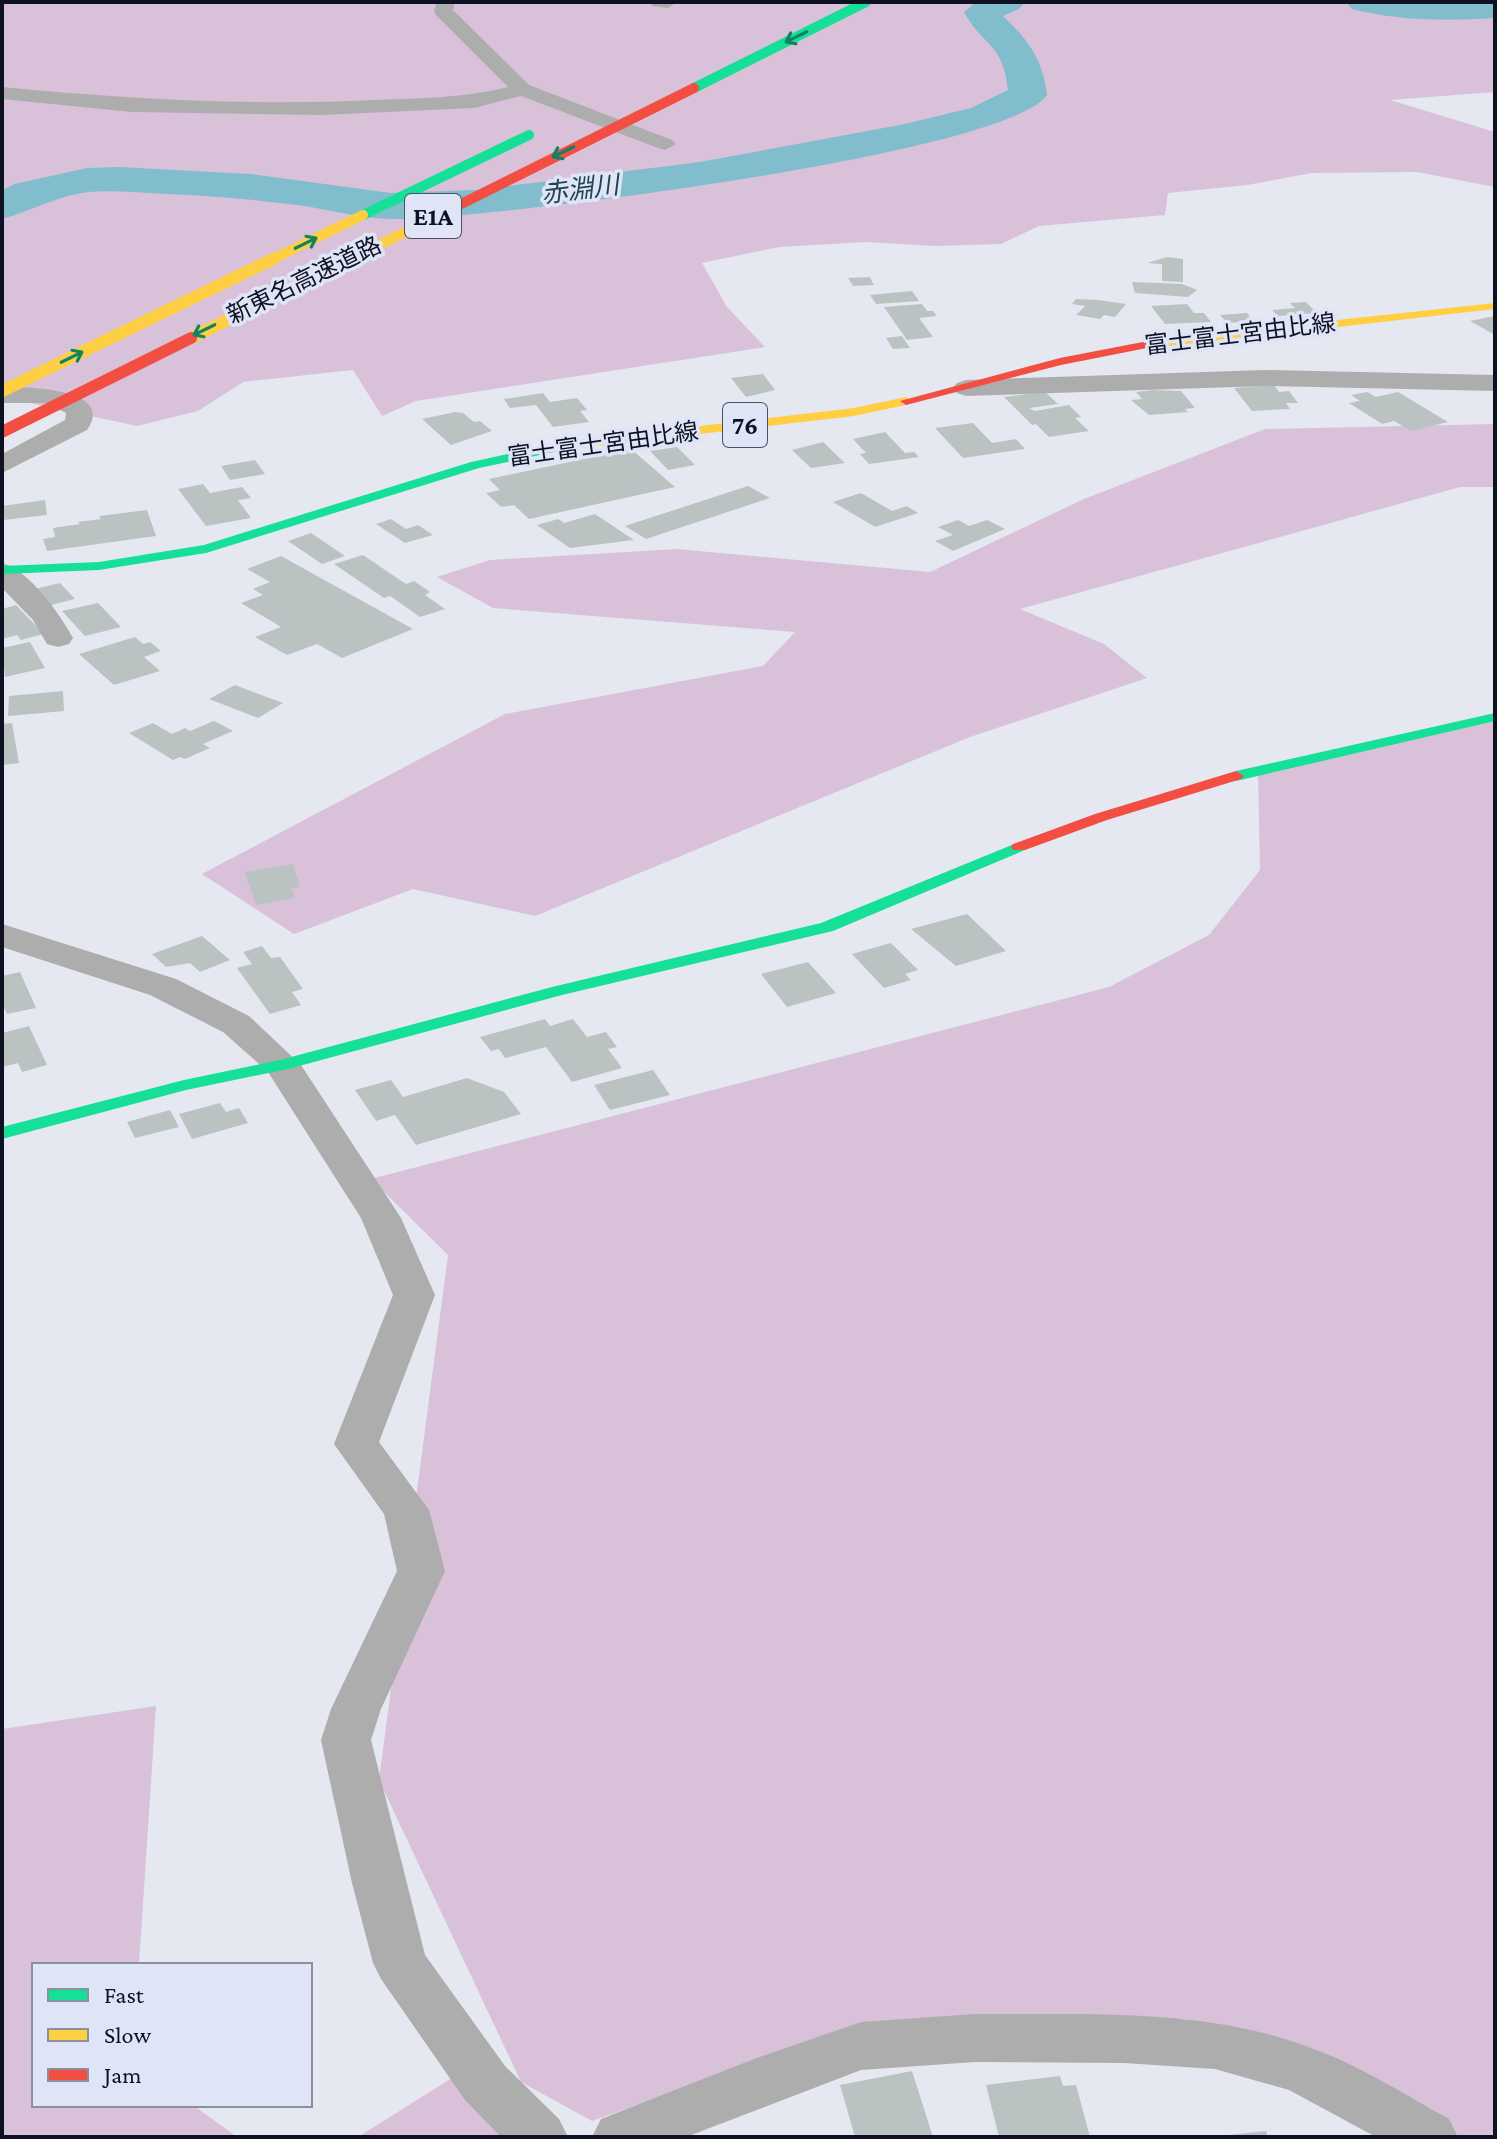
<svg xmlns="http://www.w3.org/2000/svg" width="1497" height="2139" viewBox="0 0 1497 2139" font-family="'Crimson Pro','Noto Sans JP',serif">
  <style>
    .green { fill: #d9c1d9 }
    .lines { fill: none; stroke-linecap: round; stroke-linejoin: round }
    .river { fill: #82bdcd; fill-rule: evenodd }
    .building { fill: #bac3c2 }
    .street { fill: #aeadad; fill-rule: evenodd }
    .fast { fill: #16e098; fill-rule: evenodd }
    .slow { fill: #ffcf43; fill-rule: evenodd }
    .jam { fill: #f24e42; fill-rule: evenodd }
    .fast-bridge { stroke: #16e098; stroke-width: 10 }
    .slow-bridge-far1 { stroke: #ffcf43; stroke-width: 10 }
    .slow-bridge { stroke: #ffcf43; stroke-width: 12 }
    .jam-bridge-far1 { stroke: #f24e42; stroke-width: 10 }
    .jam-bridge { stroke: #f24e42; stroke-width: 12 }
    .oneway { stroke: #128362 }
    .labels { text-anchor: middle; stroke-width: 7; stroke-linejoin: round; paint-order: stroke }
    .far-street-label { font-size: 24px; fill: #0e1121; stroke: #dfe4f7 }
    .far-water-label { font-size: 26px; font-style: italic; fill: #1e454e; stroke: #dfe4f7 }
    .shield { fill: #dfe4f7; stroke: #4d5061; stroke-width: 2 }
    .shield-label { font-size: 26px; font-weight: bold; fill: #0e1121 }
  </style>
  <rect width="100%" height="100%" fill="#e5e8f1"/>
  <path class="green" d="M2,2H1495V92L1390,100L1495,132V187L1417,172L1312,173L1247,185L1168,193L1165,215L1039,226L1001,244L935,246L866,242L779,247L702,263L727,307L765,347L416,401L382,416L353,370L243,382L198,411L137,426L2,397Z
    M1495,424V487H1460L1020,609L1104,644L1147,678L970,737L535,916L413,889L294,934L202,874L505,714L763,666L795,632L493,608L437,577L490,560L677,549L930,572L1084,499L1265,429Z
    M1495,717V2137H1455L1332,2060L1185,2019L843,2031L592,2121L521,2082L379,1780L448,1255L371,1179L1109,987L1209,935L1260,870L1258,770Z
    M156,1706L139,1965H34V2105H193L237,2137H2V1729Z
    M455,2076L509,2137H358Z"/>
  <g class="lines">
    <path class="river" d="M976,2H1025L1019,9L1003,16C1028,40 1043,59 1047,95C1006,155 486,219 395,219C365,219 334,211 305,206C259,200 213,196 167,194C141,193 114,190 88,192C57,196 31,211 2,219V190L15,184L87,168L119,167L250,174L391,193L476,190L700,162L905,124L971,108L1008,90C1003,42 984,48 964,12Z
      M1346,2H1495V18C1447,21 1399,21 1352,9Z"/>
  </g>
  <path class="building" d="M1167,257L1183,259V282L1162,281V264L1147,263Z
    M870,277L874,285L853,286L848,278Z
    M1132,282L1182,284L1197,290L1188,297L1135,293Z
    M912,291L919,301L876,304L870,295Z
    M1076,299L1098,300L1126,304L1115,317L1104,315L1100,319L1076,315L1085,306L1072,304Z
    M1306,302L1317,313L1278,316L1272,310L1295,308L1290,303Z
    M922,304L927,311H933L937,316L919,318L933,337L907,340L884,307Z
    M1187,304L1194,313H1204L1211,322L1165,324L1151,306Z
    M1247,313L1253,321L1227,323L1220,315Z
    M1495,316V335L1470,321Z
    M902,336L910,348L893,349L886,338Z
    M763,374L775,390L746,397L731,378Z
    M1274,385L1279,392L1289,391L1298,403H1286L1290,409L1252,411L1234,388Z
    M1153,390L1181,391L1195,408L1185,409L1188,412L1149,415L1131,400L1142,399L1136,392Z
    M1045,392L1058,404L1029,408L1035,411L1069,405L1081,417L1075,418L1089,431L1049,437L1036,424L1032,425L1004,397Z
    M1367,392L1376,397L1398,392L1448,422L1411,431L1394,421L1382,424L1349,403L1360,401L1351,395Z
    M543,393L550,402L577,398L587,410L580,411L589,422L553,427L536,405L510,408L504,399Z
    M455,412L463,413L474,422L480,421L492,431L451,445L422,419Z
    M973,423L992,443L1016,439L1025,449L963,458L935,428Z
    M885,432L905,453L914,452L919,457L869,464L860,454L866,453L853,439Z
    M823,442L845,463L811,468L792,450Z
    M677,447L695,465L668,470L650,451Z
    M631,449L675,487L529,519L514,505L501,507L486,493L500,490L489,479Z
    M255,460L265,474L230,480L221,466Z
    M203,484L210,493L242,487L251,498L238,500L251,518L206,526L178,489Z
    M748,486L770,498L646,539L625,526Z
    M861,493L892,511L907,506L918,513L875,527L833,502Z
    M45,500L47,515L4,520L2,506Z
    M147,510L156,536L47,551L43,539L55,537L53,528L80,524L78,522L101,519L99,516Z
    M595,514L634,540L570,548L537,525L558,519L564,523Z
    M391,519L406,529L418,525L433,535L405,543L376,524Z
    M958,520L969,526L987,520L1005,529L953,551L935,541L953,535L938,527Z
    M311,533L345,556L322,564L288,541Z
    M363,555L406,584L414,581L430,592L425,595L445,609L420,617L390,596L384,598L334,564Z
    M281,556L413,629L342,658L317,644L287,655L255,637L281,627L241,603L263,595L253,589L270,582L247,569Z
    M60,583L75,599L51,605L35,589Z
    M98,603L121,627L85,636L62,611Z
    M16,605L44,634L21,640L17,635L2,639V609Z
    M135,637L143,644L150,642L161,651L144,657L160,671L114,685L79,654Z
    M30,642L45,668L5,677L2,648Z
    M235,685L283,703L258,718L209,699Z
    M63,691L64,711L8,716L9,696Z
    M214,721L233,731L203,744L210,748L185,759L180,757L173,760L129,733L153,723L172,734L185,728L190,731Z
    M12,723L19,763L2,765V724Z
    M293,864L300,887L291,888L295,898L256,905L245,872Z
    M967,914L1006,951L956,966L911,929Z
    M202,936L230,960L200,972L190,963L166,967L152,954Z
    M891,943L918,970L905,974L911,980L884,988L852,954Z
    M262,946L271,958L280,957L303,989L292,992L301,1005L270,1014L237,968L252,964L243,952Z
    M808,962L836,993L787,1007L761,974Z
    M20,972L36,1008L7,1014L2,1004V976Z
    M545,1019L550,1026L573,1019L587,1037L606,1032L617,1047L608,1049L622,1068L572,1082L546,1047L505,1058L499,1049L491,1051L480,1037Z
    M29,1026L47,1065L22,1072L18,1063L2,1067V1033Z
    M653,1070L670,1095L610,1110L594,1085Z
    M467,1078L504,1092L521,1114L416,1145L395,1115L376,1121L355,1090L391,1080L403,1097Z
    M220,1103L226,1112L239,1108L248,1123L192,1139L179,1114Z
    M170,1110L179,1127L135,1138L127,1122Z
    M912,2071L933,2137H855L840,2085Z
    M1060,2076L1063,2086L1076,2085L1090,2137H999L986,2085Z
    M1266,2131L1268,2137H1228V2135Z"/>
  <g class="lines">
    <path class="street" d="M437,2H455L453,10L529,85L672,140L676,144L665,150L658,148L521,96L474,108L321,115L132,112L2,99V87C126,99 250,106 375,100C420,98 464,98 508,87L436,15L434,11Z
      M650,2H677L668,8L652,6Z
      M1265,370L1495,375V391L1265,386L966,396L957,393L953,388L957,383L966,380Z
      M2,387C23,387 117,387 87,430L2,473V454L65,420L66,413L46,403H2Z
      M2,563C29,570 60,614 73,638L69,644L58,647L47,644L33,620L2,588Z
      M2,924L176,979L249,1016L301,1065L401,1218L435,1295L379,1442L429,1510L445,1571L381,1709L371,1740L425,1955L505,2066L559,2119L568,2137H501L465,2100L381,1979L373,1963L352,1883L321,1740L331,1709L397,1571L384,1514L334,1444L393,1295L361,1218L268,1072L223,1032L150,995L2,947Z
      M975,2014C1091,2015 1210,2007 1319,2051C1364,2068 1407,2096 1449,2119L1458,2137H1376L1289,2090L1215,2069L1124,2063L975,2062L861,2070L686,2137H592L601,2119L754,2059L861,2022Z"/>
    <path class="fast" d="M564,442L568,443V449L479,468L206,553L99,570L2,574V566L99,562L204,545L471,462Z
      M1495,713V721L1236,781L1228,776L1236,771Z
      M1019,842L1027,847L1025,850L833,931L562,995L288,1069L186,1090L2,1139V1127L184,1080L280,1060L552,987L821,923Z"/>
    <path class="slow" d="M1495,303V309L1153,348L1147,344L1153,340Z
      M906,397L912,401L910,404L854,416L564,450L558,446L564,442L854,408Z"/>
    <path class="jam" d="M1153,340L1159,344L1157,346L1061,365L906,405L900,401L1060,358Z
      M1236,771L1244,776L1241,779L1107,820L1025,850H1013L1011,847L1013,844L1095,814Z"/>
    <path class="fast-bridge" d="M694,88L866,2
      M363,215L529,135"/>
    <path class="slow-bridge-far1" d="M271,260L363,215
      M349,260L431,219"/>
    <path class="slow-bridge" d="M191,338L353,258
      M2,391L275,258"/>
    <path class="jam-bridge-far1" d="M431,219L694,88"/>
    <path class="jam-bridge" d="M2,432L191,338"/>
  </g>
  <defs><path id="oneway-shaft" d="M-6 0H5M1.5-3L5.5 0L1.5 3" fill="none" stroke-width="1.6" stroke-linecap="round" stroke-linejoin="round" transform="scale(2)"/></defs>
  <g class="oneway">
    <use href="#oneway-shaft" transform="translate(796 37) rotate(154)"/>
    <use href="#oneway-shaft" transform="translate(563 152) rotate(154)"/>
    <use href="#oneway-shaft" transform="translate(306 243) rotate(-26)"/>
    <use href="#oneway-shaft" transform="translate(204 330) rotate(154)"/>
    <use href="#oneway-shaft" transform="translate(72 357) rotate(-26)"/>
  </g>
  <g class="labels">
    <g class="far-street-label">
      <text transform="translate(304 280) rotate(-26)" y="8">新東名高速道路</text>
      <text transform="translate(1240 334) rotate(-7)" y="8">富士富士宮由比線</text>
      <text transform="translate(603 444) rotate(-8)" y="8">富士富士宮由比線</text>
    </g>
    <g class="far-water-label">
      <text transform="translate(580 189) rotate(-7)" y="9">赤淵川</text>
    </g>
    <g class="shield">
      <rect x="405" y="194" width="56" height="44" rx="6"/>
      <rect x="723" y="403" width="44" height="44" rx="6"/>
    </g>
    <g class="shield-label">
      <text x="433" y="225">E1A</text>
      <text x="745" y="434">76</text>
    </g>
  </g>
  <rect width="1497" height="2139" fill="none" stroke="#0e1121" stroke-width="8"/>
  <rect x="32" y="1963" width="280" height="144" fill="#dfe4f7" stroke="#8b90a1" stroke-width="2"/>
  <rect x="48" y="1989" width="40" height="12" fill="#16e098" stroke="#8b90a1" stroke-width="2"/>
  <text x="104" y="2003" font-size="24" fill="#0e1121">Fast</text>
  <rect x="48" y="2029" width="40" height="12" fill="#ffcf43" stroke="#8b90a1" stroke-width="2"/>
  <text x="104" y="2043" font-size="24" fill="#0e1121">Slow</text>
  <rect x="48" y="2069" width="40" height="12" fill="#f24e42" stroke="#8b90a1" stroke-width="2"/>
  <text x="104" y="2083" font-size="24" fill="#0e1121">Jam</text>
</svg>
